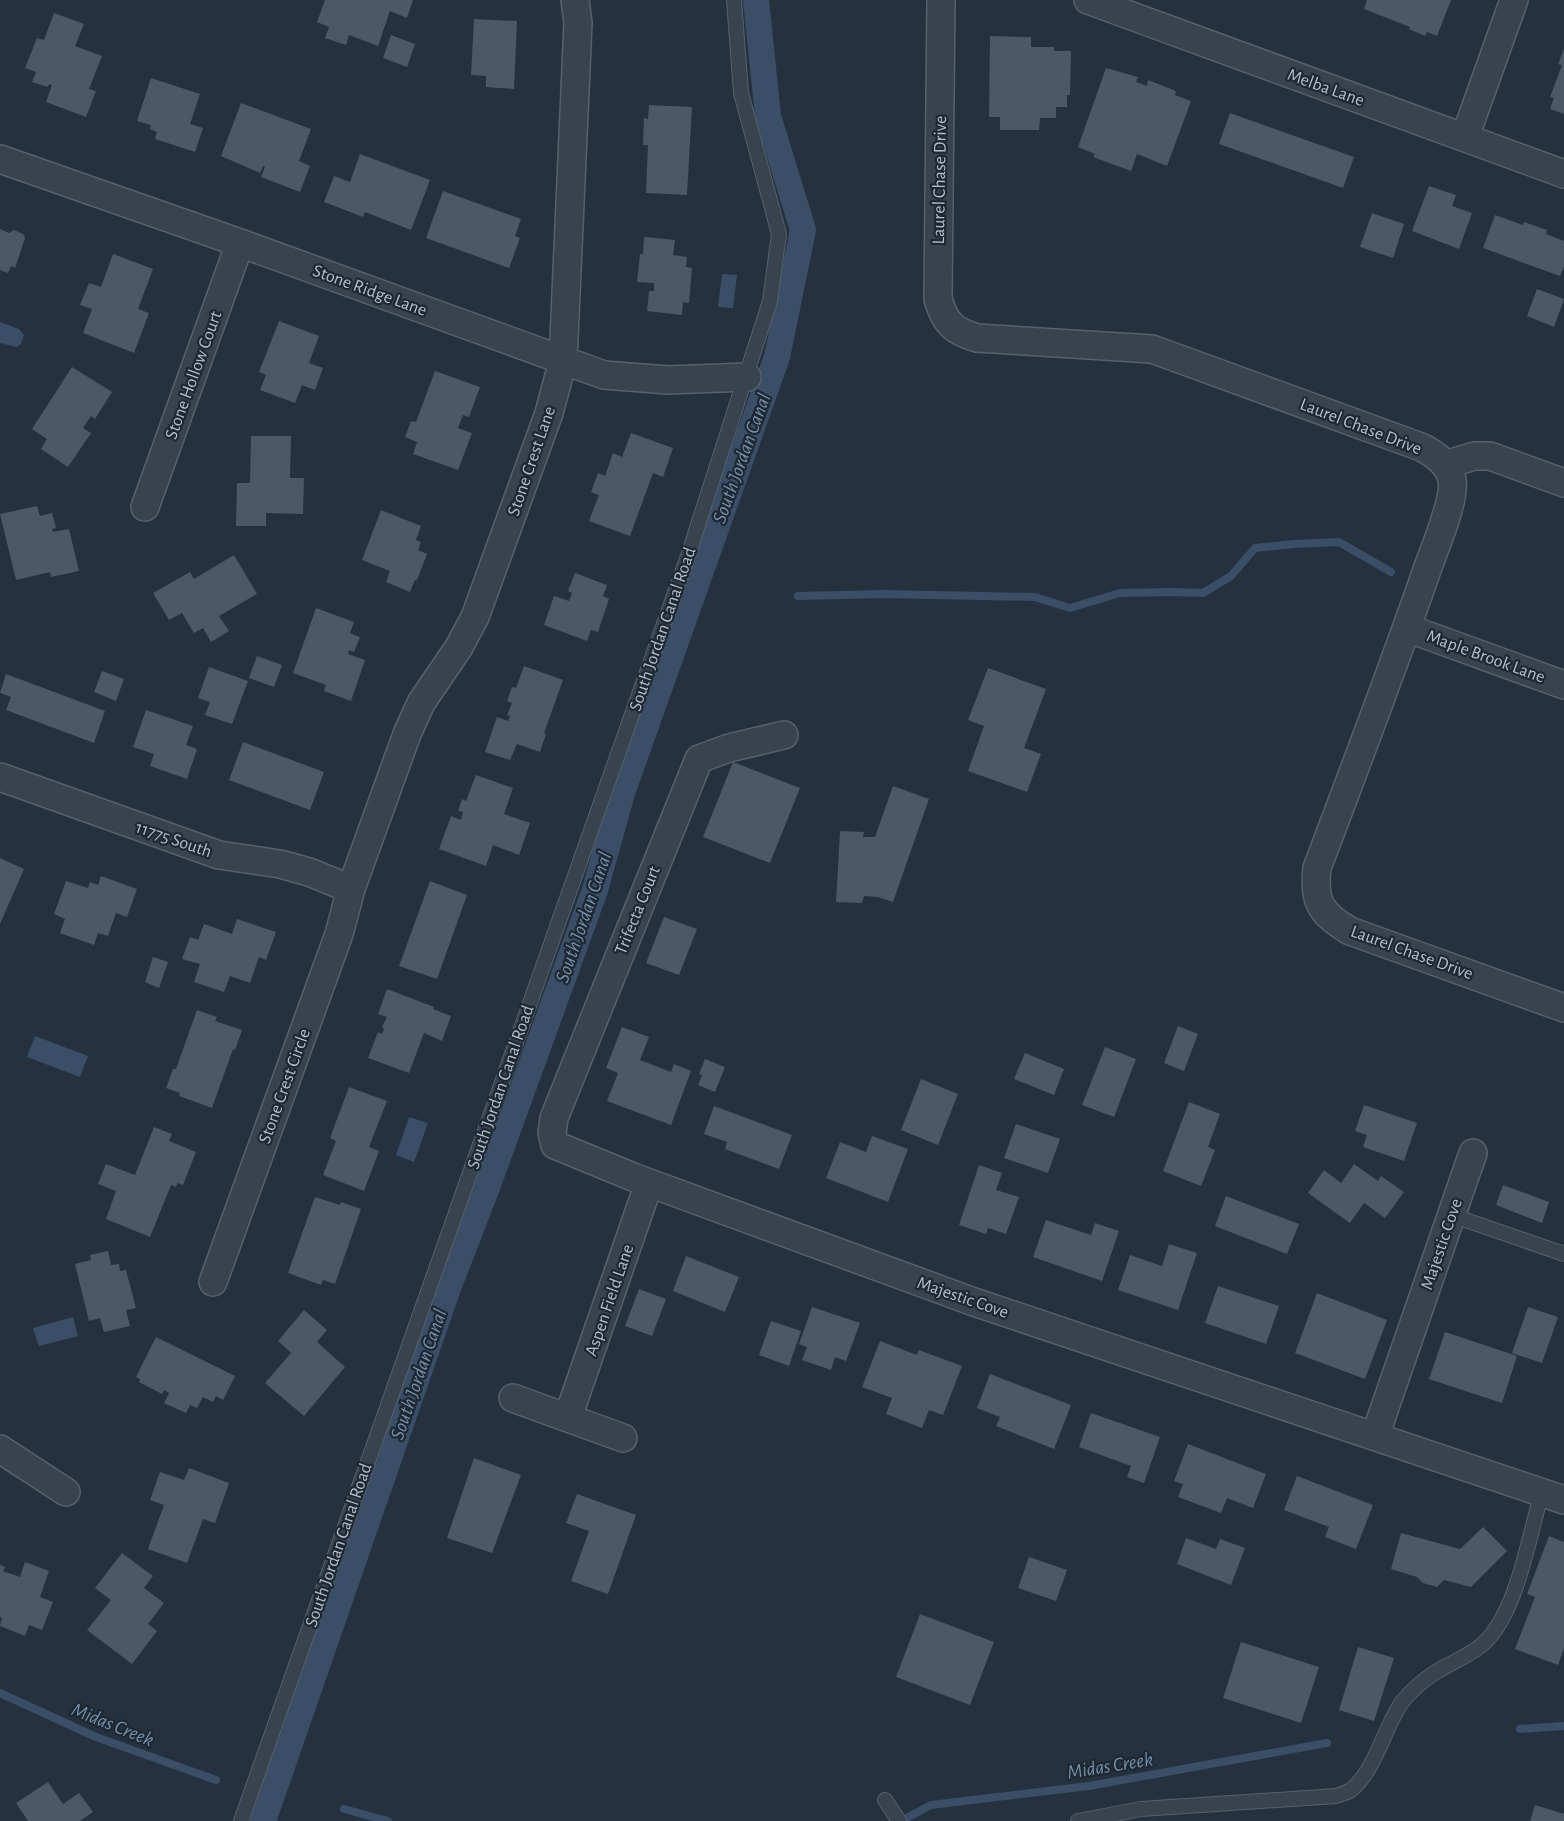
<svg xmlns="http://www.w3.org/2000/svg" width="1564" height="1821" viewBox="0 0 1564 1821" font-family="'Alegreya Sans',sans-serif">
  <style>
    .water { fill: #3a4f67 }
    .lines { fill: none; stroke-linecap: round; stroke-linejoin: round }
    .stream { stroke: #3a4f67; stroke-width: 8 }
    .canal { stroke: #3a4f67; stroke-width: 26 }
    .building { fill: #4b5867 }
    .service-casing { stroke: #57616c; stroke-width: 16 }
    .minor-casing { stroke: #57616c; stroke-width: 30 }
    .service { stroke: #39434e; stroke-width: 14 }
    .minor { stroke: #39434e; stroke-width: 27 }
    .labels { text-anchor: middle; stroke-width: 4.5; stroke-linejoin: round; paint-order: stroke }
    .street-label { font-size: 18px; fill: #b5bec9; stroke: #1e2833 }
    .water-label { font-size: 20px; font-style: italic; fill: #7590ab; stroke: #1e2833 }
  </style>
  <rect width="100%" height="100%" fill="#25313e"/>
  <path class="water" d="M722,274L737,275L733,308L718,307Z
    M0,322L19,329L24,335L21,344L17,347L0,343Z
    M35,1036L88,1056L80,1077L27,1057Z
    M409,1117L428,1123L414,1162L396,1155Z
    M73,1317L78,1336L39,1346L33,1328Z"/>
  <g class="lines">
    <path class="stream" d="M798,596L884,594L1035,597L1070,608L1120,593L1172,592L1203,593L1231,576L1255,548L1294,544L1339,542L1391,572
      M0,1693L96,1737L216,1780
      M1520,1729L1564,1726
      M344,1809L388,1821
      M901,1821L931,1805L1089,1786L1327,1743"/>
    <path class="canal" d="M263,1821L448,1288L486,1190L595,890L622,793L777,357L803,230L768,116L756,0"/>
  </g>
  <path class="building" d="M325,0H413L407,18L390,11L378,46L349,35L346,45L325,38L329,27L317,22Z
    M1367,0H1451L1437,36L1427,32L1425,36L1409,29L1410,27L1364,9Z
    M54,13L84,24L75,46L102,56L89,89L96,91L86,117L46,102L52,85L49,84L48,87L32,82L36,72L25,68L37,38L44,40Z
    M474,19L517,21L514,89L486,87V76L471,75Z
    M391,35L415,44L407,67L383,58Z
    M990,36L1031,37V47H1054V51H1071L1070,95H1067V107H1056V118H1040L1039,130H1000V117H989Z
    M1564,49V114L1550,109L1554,98L1550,97L1562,65L1558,64Z
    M1106,68L1138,77L1136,82L1147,86L1148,80L1176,91L1175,95L1191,101L1167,166L1137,154L1131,171L1093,157L1095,154L1078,147Z
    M151,78L200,94L190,124L203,128L195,152L155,139L157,132L150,129L151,125L137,121Z
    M241,103L311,129L299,161L310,166L300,192L261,177L265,167L263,166L260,173L221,156Z
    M649,105L692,107L687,195L646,193L648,145H643L644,118L648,119Z
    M1230,113L1354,157L1343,188L1219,144Z
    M360,154L430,180L411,230L365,212L363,217L324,202L334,176L350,182Z
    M1429,186L1456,195L1452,206L1472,213L1459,249L1412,231Z
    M443,191L521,219L515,236L520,238L509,268L426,238Z
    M1372,213L1404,224L1393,258L1360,247Z
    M1495,215L1523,225L1524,222L1547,230L1546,234L1564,241V266L1560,276L1483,248Z
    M0,229L9,233L14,230L23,234L25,238L15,268L11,266L8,273L0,270Z
    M644,237L675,240L673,255L687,257L686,267L692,268L689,303L683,302L682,315L647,311L649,291H654V283L637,282L640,254H643Z
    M113,254L153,269L138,309L149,313L134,353L83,333L92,309L80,305L89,283L101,287Z
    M1537,289L1564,299L1554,327L1527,316Z
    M279,321L319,336L309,363L323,368L315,390L302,385L295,403L260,390L266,375L259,372Z
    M72,367L112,392L95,419L91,416L83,428L91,433L68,467L41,449L47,439L32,429Z
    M435,371L480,387L469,417L463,415L458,428L472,433L458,470L413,454L417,442L405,437L411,421L416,422Z
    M631,433L673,448L663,477L653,473L630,536L589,521L599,495L591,492L598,473L605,476L613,453L622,457Z
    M251,436H291L290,478H304L303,514L266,513V526H236L237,483H250Z
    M37,506L40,516L52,513L56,528L52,529L53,532L69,529L79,571L51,577L50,572L16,580L0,514Z
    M381,510L421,526L416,540L421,542L418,550L427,554L417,580H415L410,592L386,582L390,571L362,560Z
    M234,555L257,594L219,616L229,631L211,642L203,628L194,633L182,613L169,620L153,593L190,572L194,579Z
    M575,573L607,585L603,596L609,599L598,632L591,630L587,641L544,625L554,596L569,601L572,593L568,591Z
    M316,608L354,622L350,633L360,637L354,652L349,650L348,654L365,660L351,701L324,691L326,685L293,673Z
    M257,656L282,665L274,687L249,678Z
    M524,666L563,680L544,733L546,734L540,752L517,744L510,760L485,752L497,717L508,721L510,716L507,715L512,703L507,701L512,687L516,688Z
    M209,667L248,681L232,724L205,715L210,702L198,698Z
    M988,668L1046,689L1024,748L1041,754L1027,792L968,771L984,726L968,720Z
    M102,671L124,679L116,701L94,692Z
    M6,674L105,711L94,743L6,710L11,697L0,693Z
    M146,710L193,726L186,745L197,749L187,779L150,766L154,754L133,747Z
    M243,742L324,772L310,810L229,780Z
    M733,762L800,788L770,863L703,837Z
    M476,775L513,788L504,814L530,823L519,855L493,845L486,866L439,849L451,816L461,820L463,812L458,811L462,799L466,801Z
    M893,786L929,799L893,902L878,897L864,896L862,903L836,902L840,831L864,832L863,837H875Z
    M0,858L24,869L0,924Z
    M101,876L137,889L127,917L116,913L108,936L98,933L94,945L60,933L65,919L54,914L66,881L88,888L90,882L98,885Z
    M430,881L467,895L437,979L399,966Z
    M664,917L697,929L679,975L646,963Z
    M237,919L276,932L266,960L259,957L250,983L230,976L224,992L194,982L200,964L182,959L190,937L198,940L204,924L232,934Z
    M153,957L168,962L159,988L145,982Z
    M387,989L434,1007L433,1009L451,1016L442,1041L424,1033L409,1073L368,1058L378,1032L382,1034L384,1029L382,1027L387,1017L378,1014Z
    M197,1010L217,1017L215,1021L242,1030L235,1050L233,1049L212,1108L179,1096L180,1093L166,1088L173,1069H176Z
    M1178,1026L1198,1034L1184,1071L1164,1063Z
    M622,1027L649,1037L640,1060L671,1072L674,1064L691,1071L671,1125L607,1101L618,1073L606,1068Z
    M1105,1047L1136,1059L1114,1117L1082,1105Z
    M1025,1053L1064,1069L1054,1095L1014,1079Z
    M705,1059L725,1067L715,1092L698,1085L702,1075L699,1074Z
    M921,1079L958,1094L938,1145L901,1130Z
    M349,1087L387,1101L369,1147L379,1151L364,1191L323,1175L336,1141L330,1138Z
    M1189,1102L1220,1114L1208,1147L1215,1150L1201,1186L1163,1171Z
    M1364,1105L1417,1123L1404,1161L1363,1147L1367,1135L1355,1131Z
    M714,1106L792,1135L779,1169L725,1149L727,1142L704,1134Z
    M1016,1124L1060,1139L1048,1173L1004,1158Z
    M154,1127L172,1134L169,1141L196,1152L183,1185L177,1183L176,1187L171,1185L150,1237L106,1219L116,1191L98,1184L106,1164L135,1175Z
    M872,1136L908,1149L888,1202L826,1178L840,1142L866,1152Z
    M1354,1164L1378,1181L1381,1176L1404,1192L1385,1218L1364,1203L1350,1223L1308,1193L1324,1170L1341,1183Z
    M979,1165L1002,1173L996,1190L1019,1197L1006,1234L988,1228L986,1234L959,1225Z
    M1503,1185L1549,1202L1542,1223L1496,1205Z
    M1226,1196L1299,1224L1287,1254L1215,1226Z
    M315,1197L340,1205L341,1202L361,1209L335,1284L323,1280L321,1285L288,1273Z
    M1046,1220L1091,1235L1095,1223L1119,1231L1102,1281L1033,1257Z
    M1169,1244L1197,1253L1178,1310L1118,1290L1130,1255L1162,1266Z
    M108,1251L111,1265L119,1264L120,1271L126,1270L136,1308L126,1310L130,1326L104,1332L100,1318L89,1321L75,1264L91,1260L90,1255Z
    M686,1256L739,1277L725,1312L673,1291Z
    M1218,1286L1279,1306L1266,1344L1205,1323Z
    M639,1289L666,1299L652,1336L625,1326Z
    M1317,1293L1387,1320L1365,1379L1295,1353Z
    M812,1307L860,1323L846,1361L835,1357L831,1370L802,1360L807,1347L799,1344Z
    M1528,1307L1558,1317L1542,1363L1512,1353Z
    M304,1310L327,1330L317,1342L345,1367L304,1416L265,1383L291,1353L278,1341Z
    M771,1321L801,1331L789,1366L759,1355Z
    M1445,1332L1517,1356L1502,1403L1429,1379Z
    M156,1337L235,1376L223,1400L216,1396L213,1402L203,1397L197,1408L190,1405L186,1413L164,1403L169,1393L164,1390L162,1394L139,1382L140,1379L136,1377Z
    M880,1341L917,1355L919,1350L962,1366L943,1415L929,1410L922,1428L886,1414L892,1398L862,1387Z
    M990,1374L1071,1405L1054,1449L996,1426L1000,1417L977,1408Z
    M1091,1413L1160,1437L1144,1483L1127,1477L1131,1466L1079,1447Z
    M1188,1444L1266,1474L1253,1508L1227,1498L1221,1513L1178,1497L1183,1484L1174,1481Z
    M474,1458L521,1475L492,1553L447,1538Z
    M189,1468L229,1483L215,1523L203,1519L187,1563L148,1549L164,1505L150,1500L160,1472L184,1480Z
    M1297,1476L1373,1505L1356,1549L1325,1537L1329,1527L1284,1510Z
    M577,1494L636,1515L608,1594L571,1581L589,1531L566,1523Z
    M1483,1527L1507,1551L1471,1587L1444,1580L1437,1587L1423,1583L1417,1577L1391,1569L1401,1533L1460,1549Z
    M1549,1536L1564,1542V1648L1558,1665L1515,1649L1535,1597L1527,1594Z
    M1186,1538L1216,1549L1220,1539L1245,1548L1231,1585L1177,1564Z
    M122,1553L153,1576L144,1588L164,1603L148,1624L157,1631L132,1664L87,1630L111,1600L95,1588Z
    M1029,1557L1067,1570L1056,1601L1018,1588Z
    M25,1562L49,1571L40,1597L53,1602L42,1630L29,1625L25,1636L0,1626L2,1618L0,1617V1565L5,1567L3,1571L20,1577Z
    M920,1614L994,1642L970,1705L896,1677Z
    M1241,1642L1319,1667L1301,1723L1223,1698Z
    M1358,1647L1394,1658L1374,1721L1339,1710Z
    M48,1782L63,1804L79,1793L93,1812L80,1821H28L16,1803Z
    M1535,1805L1564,1814V1821H1530Z"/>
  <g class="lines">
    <defs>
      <path id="service" d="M1451,1215L1564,1254
        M885,1800L899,1821
        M241,1821L688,556L770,301L779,234L741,93L734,0
        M1078,1821L1141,1809L1336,1796C1341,1794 1348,1793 1352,1789C1376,1769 1384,1728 1402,1702C1412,1690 1423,1680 1436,1672C1457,1659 1481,1652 1495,1630C1519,1597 1530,1533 1542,1492"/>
      <path id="minor" d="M941,0L938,299C945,323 953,331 977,338L1152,349L1421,447C1435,454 1448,463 1452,479C1456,499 1435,547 1428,567C1393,668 1355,768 1317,868C1313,902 1321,914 1350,931L1564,1008
        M1088,0L1564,174
        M1465,137L1514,0
        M0,159L240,243L604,375L668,380L747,377
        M1445,465L1474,456H1490L1564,483
        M145,507L240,243
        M1407,628L1564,685
        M784,735L729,748L699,759L554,1118L552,1133L555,1145L633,1177L974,1302L1564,1500
        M0,777L219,855L280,864L309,872L351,889
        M213,1282L339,934L351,889L407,734L421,703L459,647L475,617L549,413L563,361L578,23L575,0
        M513,1398L623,1438
        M568,1417L649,1183
        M1375,1436L1473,1153
        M0,1449L66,1492"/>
    </defs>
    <use href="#service" class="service-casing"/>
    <use href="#minor" class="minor-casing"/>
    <use href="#service" class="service"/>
    <use href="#minor" class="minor"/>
  </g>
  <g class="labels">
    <g class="street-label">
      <text transform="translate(1326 87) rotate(20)" y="6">Melba Lane</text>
      <text transform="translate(939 180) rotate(-89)" y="6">Laurel Chase Drive</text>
      <text transform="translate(370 290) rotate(20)" y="6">Stone Ridge Lane</text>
      <text transform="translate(193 375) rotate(-70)" y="6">Stone Hollow Court</text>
      <text transform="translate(1361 426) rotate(21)" y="6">Laurel Chase Drive</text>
      <text transform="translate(531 461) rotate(-71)" y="6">Stone Crest Lane</text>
      <text transform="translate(662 629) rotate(-71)" y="6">South Jordan Canal Road</text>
      <text transform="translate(1486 656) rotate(20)" y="6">Maple Brook Lane</text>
      <text transform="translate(174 839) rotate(19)" y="6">11775 South</text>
      <text transform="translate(637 910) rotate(-68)" y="6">Trifecta Court</text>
      <text transform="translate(1412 952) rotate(20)" y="6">Laurel Chase Drive</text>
      <text transform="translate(284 1086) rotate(-70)" y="6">Stone Crest Circle</text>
      <text transform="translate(500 1087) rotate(-71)" y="6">South Jordan Canal Road</text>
      <text transform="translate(1441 1244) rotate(-71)" y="6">Majestic Cove</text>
      <text transform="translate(963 1297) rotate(19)" y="6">Majestic Cove</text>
      <text transform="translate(609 1300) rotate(-71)" y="6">Aspen Field Lane</text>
      <text transform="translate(338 1545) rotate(-71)" y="6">South Jordan Canal Road</text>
    </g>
    <g class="water-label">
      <text transform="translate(741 458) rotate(-70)" y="7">South Jordan Canal</text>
      <text transform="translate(583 917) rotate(-71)" y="7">South Jordan Canal</text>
      <text transform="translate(418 1374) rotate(-71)" y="7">South Jordan Canal</text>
      <text transform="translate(113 1724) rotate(22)" y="7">Midas Creek</text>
      <text transform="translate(1110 1765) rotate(-9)" y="7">Midas Creek</text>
    </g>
  </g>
</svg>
